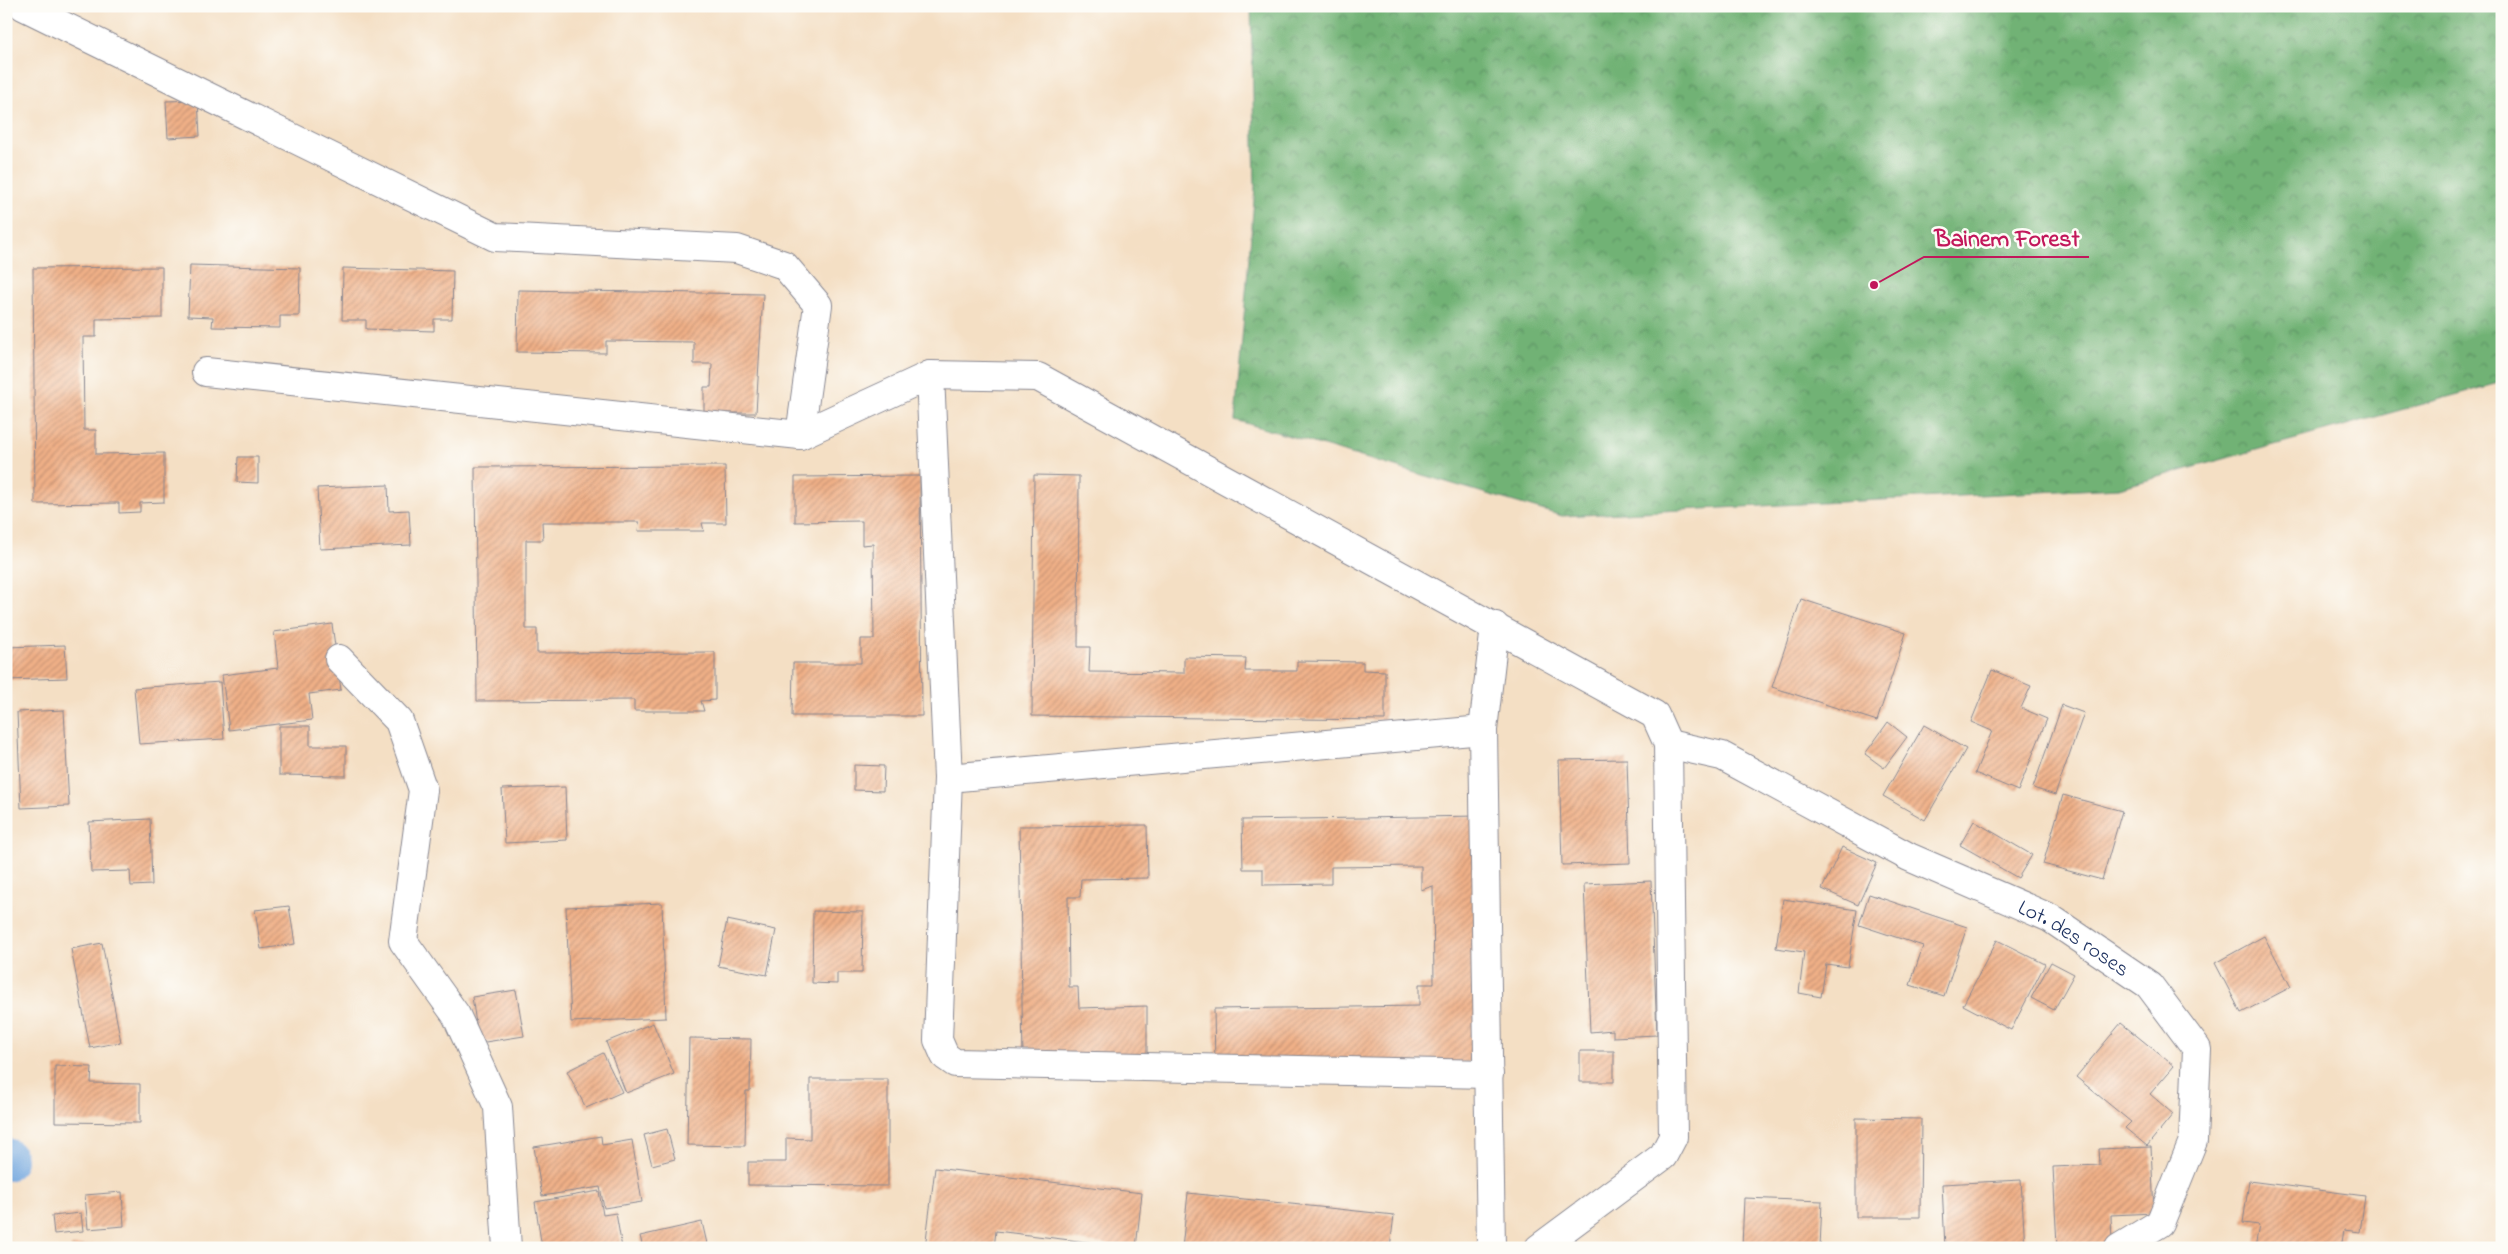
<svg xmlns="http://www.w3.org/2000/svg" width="2508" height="1254" viewBox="0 0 2508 1254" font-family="'Indie Flower',sans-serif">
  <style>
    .forest { fill: url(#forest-crowns); stroke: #46706a }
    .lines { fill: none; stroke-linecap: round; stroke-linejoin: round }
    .canal { stroke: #71a6de; stroke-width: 42 }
    .building { fill: url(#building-hatch) }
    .minor-casing { stroke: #888791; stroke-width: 30 }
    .minor { stroke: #fff; stroke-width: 28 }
    .labels { text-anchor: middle; stroke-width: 5; stroke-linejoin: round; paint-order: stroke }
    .street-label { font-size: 22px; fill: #1b2f5e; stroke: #fdfcf7 }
    .leader { fill: none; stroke: #c2185b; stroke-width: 2 }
    .callout-dot { fill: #c2185b; stroke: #fdfcf7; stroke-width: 2 }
    .callout-label { font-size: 24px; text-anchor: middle; font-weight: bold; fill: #c2185b; stroke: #fdfcf7; stroke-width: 5; stroke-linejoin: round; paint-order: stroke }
  </style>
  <defs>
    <pattern id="forest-crowns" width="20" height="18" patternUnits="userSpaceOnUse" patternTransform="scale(1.25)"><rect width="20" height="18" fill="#71b275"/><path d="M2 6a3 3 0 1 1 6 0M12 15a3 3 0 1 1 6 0" fill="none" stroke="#5c9163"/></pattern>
    <pattern id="building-hatch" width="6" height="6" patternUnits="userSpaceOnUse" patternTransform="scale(1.25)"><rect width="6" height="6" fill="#f0b087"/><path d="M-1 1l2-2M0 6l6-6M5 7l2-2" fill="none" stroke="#c29072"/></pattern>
  </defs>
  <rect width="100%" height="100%" fill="#fdfcf7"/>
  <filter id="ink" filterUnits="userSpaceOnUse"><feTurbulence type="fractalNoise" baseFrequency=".02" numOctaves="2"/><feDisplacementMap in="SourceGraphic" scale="10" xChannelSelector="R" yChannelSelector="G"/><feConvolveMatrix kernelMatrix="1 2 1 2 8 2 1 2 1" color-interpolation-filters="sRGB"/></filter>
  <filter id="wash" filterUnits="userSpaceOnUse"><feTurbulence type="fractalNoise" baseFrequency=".0096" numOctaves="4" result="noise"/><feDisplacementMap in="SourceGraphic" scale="20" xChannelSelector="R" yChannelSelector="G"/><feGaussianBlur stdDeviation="1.12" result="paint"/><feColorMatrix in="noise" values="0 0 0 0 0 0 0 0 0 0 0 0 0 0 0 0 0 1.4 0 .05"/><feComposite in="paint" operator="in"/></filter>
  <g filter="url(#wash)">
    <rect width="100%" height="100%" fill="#f4dfc4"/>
    <path class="forest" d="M1251,6H2502V382L2119,488L1562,516L1235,420L1255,188Z"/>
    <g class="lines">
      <path class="canal" d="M6,1159V1160"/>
    </g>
    <g id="blocks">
      <path class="building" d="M198,100L200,136L168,138L166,101Z
        M190,265L300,268L299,316H280V328L212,327L213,317L188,316Z
        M162,267V318L96,319V337H83L84,430H96V454L164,453V502L140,503V512L119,513V503L35,504L33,268Z
        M343,268L453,271L452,319H434V331L366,329V320H342Z
        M518,290L763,294L756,413H704V387H711L712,364H694V342L606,341V353L517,352Z
        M238,457H258V483L237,482Z
        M725,466L726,523H702L704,531H638L639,522H542L543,540H526V629H537V653L715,652V700L701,701L704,711H634V700L477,701L475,467Z
        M1034,475L1079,476L1078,647H1090L1089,672L1184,673V657L1246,658L1245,671H1297V661L1363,662V670L1385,671V720L1032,716Z
        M920,476L922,716H792L793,663H861V639H874L873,544L862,545V521L795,522V477Z
        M388,485L389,511L409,510L411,545L320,549L317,488Z
        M1801,599L1906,633L1877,721L1772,687Z
        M332,624L341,690L309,694L312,720L229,730L222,675L278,668L274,632Z
        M65,645L67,678L6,680V647Z
        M1992,670L2031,686L2021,708L2047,719L2018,791L1975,773L1992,731L1971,722Z
        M220,682L224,739L139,744L134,688Z
        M2062,705L2084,713L2055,795L2033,788Z
        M64,710L69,806L21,808L17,712Z
        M1888,722L1907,737L1884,768L1865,754Z
        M1924,725L1966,749L1925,820L1883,796Z
        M279,726H310V746H346V776L279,775Z
        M1627,759L1630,863L1562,865L1559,760Z
        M854,765L884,766L883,791L854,790Z
        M565,787L567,840L505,843L502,789Z
        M2063,795L2122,811L2102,880L2043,864Z
        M1478,816L1481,1062L1215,1066L1214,1009L1419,1006V984H1434L1433,886L1421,890V866L1331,867V884L1263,885V869H1243L1242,820Z
        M150,819L152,885L131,886L130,871L91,872L89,822Z
        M1974,821L2032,855L2018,878L1960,845Z
        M1147,825L1148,878L1081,879L1080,897H1068L1069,987H1078L1079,1008L1147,1006V1057L1023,1059L1019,826Z
        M1842,847L1877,863L1858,905L1822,889Z
        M1651,881L1657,1035L1613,1037V1030L1590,1032L1584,884Z
        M1869,894L1967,927L1944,996L1910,985L1923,946L1859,925Z
        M1783,899L1857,910L1848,967L1826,964L1821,997L1799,993L1804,952L1776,948Z
        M662,903L666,1018L571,1022L566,907Z
        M289,906L295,944L261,949L255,910Z
        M813,911L863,912L862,973H837V984L812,983Z
        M727,920L776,930L767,975L718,966Z
        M2264,936L2291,987L2241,1013L2215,963Z
        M1997,940L2045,964L2011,1030L1963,1005Z
        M102,943L121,1042L90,1048L71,949Z
        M2051,962L2074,974L2054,1010L2031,998Z
        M516,990L524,1036L479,1043L472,997Z
        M653,1023L674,1074L626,1093L606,1042Z
        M2121,1023L2174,1066L2150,1094L2173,1114L2147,1146L2125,1128L2131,1122L2076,1077Z
        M689,1038L751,1039L750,1091H746L745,1146L687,1145Z
        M1580,1051H1614V1082H1580Z
        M603,1053L622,1092L586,1108L567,1071Z
        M55,1066L92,1067L91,1083L140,1084V1123L55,1122Z
        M810,1079H888V1186L748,1185V1162H786V1138L810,1139Z
        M1856,1118L1921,1119L1920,1217H1856Z
        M667,1129L675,1159L652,1165L644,1135Z
        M601,1136L602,1145L632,1140L642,1202L604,1208L600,1187L542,1196L534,1147Z
        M2151,1147L2154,1213L2111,1215L2112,1244L2057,1247L2053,1167L2100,1165L2099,1149Z
        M935,1168L1142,1193L1136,1248L996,1231L994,1248H925Z
        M2021,1180L2025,1248H1945L1942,1184Z
        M2249,1181L2365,1196L2360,1232L2344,1230L2341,1248H2255L2259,1225L2243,1223Z
        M599,1191L603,1215L616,1213L622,1248H542L535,1202Z
        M122,1192L124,1226L88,1229L85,1195Z
        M1188,1193L1394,1215L1390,1248H1182Z
        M1744,1198L1822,1201L1820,1248L1742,1247Z
        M81,1213L83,1231L54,1234L52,1216Z
        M702,1222L708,1248H643L640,1236Z
        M102,1244L103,1248H71V1246Z"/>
    </g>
  </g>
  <g filter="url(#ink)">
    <use href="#blocks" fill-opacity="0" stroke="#888791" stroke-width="1"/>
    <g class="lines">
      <defs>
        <g id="minor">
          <path d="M23,6L495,237L737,249L784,265L818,305L800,435"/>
          <path d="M206,372L800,435L930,375L1038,377L1655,715L1668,744L1673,1137L1663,1156L1539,1248"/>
          <path d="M930,375L948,778L938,1040L945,1056L955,1063L1489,1074"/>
          <path d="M339,659L399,721L423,790L403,941L456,1015L498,1107L507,1248"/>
          <path id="s1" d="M1668,744L1722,756L1909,857L2050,918L2149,985L2197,1049L2193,1141L2160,1223L2119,1248"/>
          <path d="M948,778L1483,730"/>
          <path d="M1491,1248L1483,730L1495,626"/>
        </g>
      </defs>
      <use href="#minor" class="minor-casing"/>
      <use href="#minor" class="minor"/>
    </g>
  </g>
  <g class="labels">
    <g class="street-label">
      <text dy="8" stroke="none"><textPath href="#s1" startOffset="452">Lot. des roses</textPath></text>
    </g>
  </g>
  <path class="leader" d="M1874 285L1924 257H2089"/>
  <circle class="callout-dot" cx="1874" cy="285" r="5"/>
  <g class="callout-label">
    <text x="2007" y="246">Bainem Forest</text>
  </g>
  <rect width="2508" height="1254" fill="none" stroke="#fdfcf7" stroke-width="25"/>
</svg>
